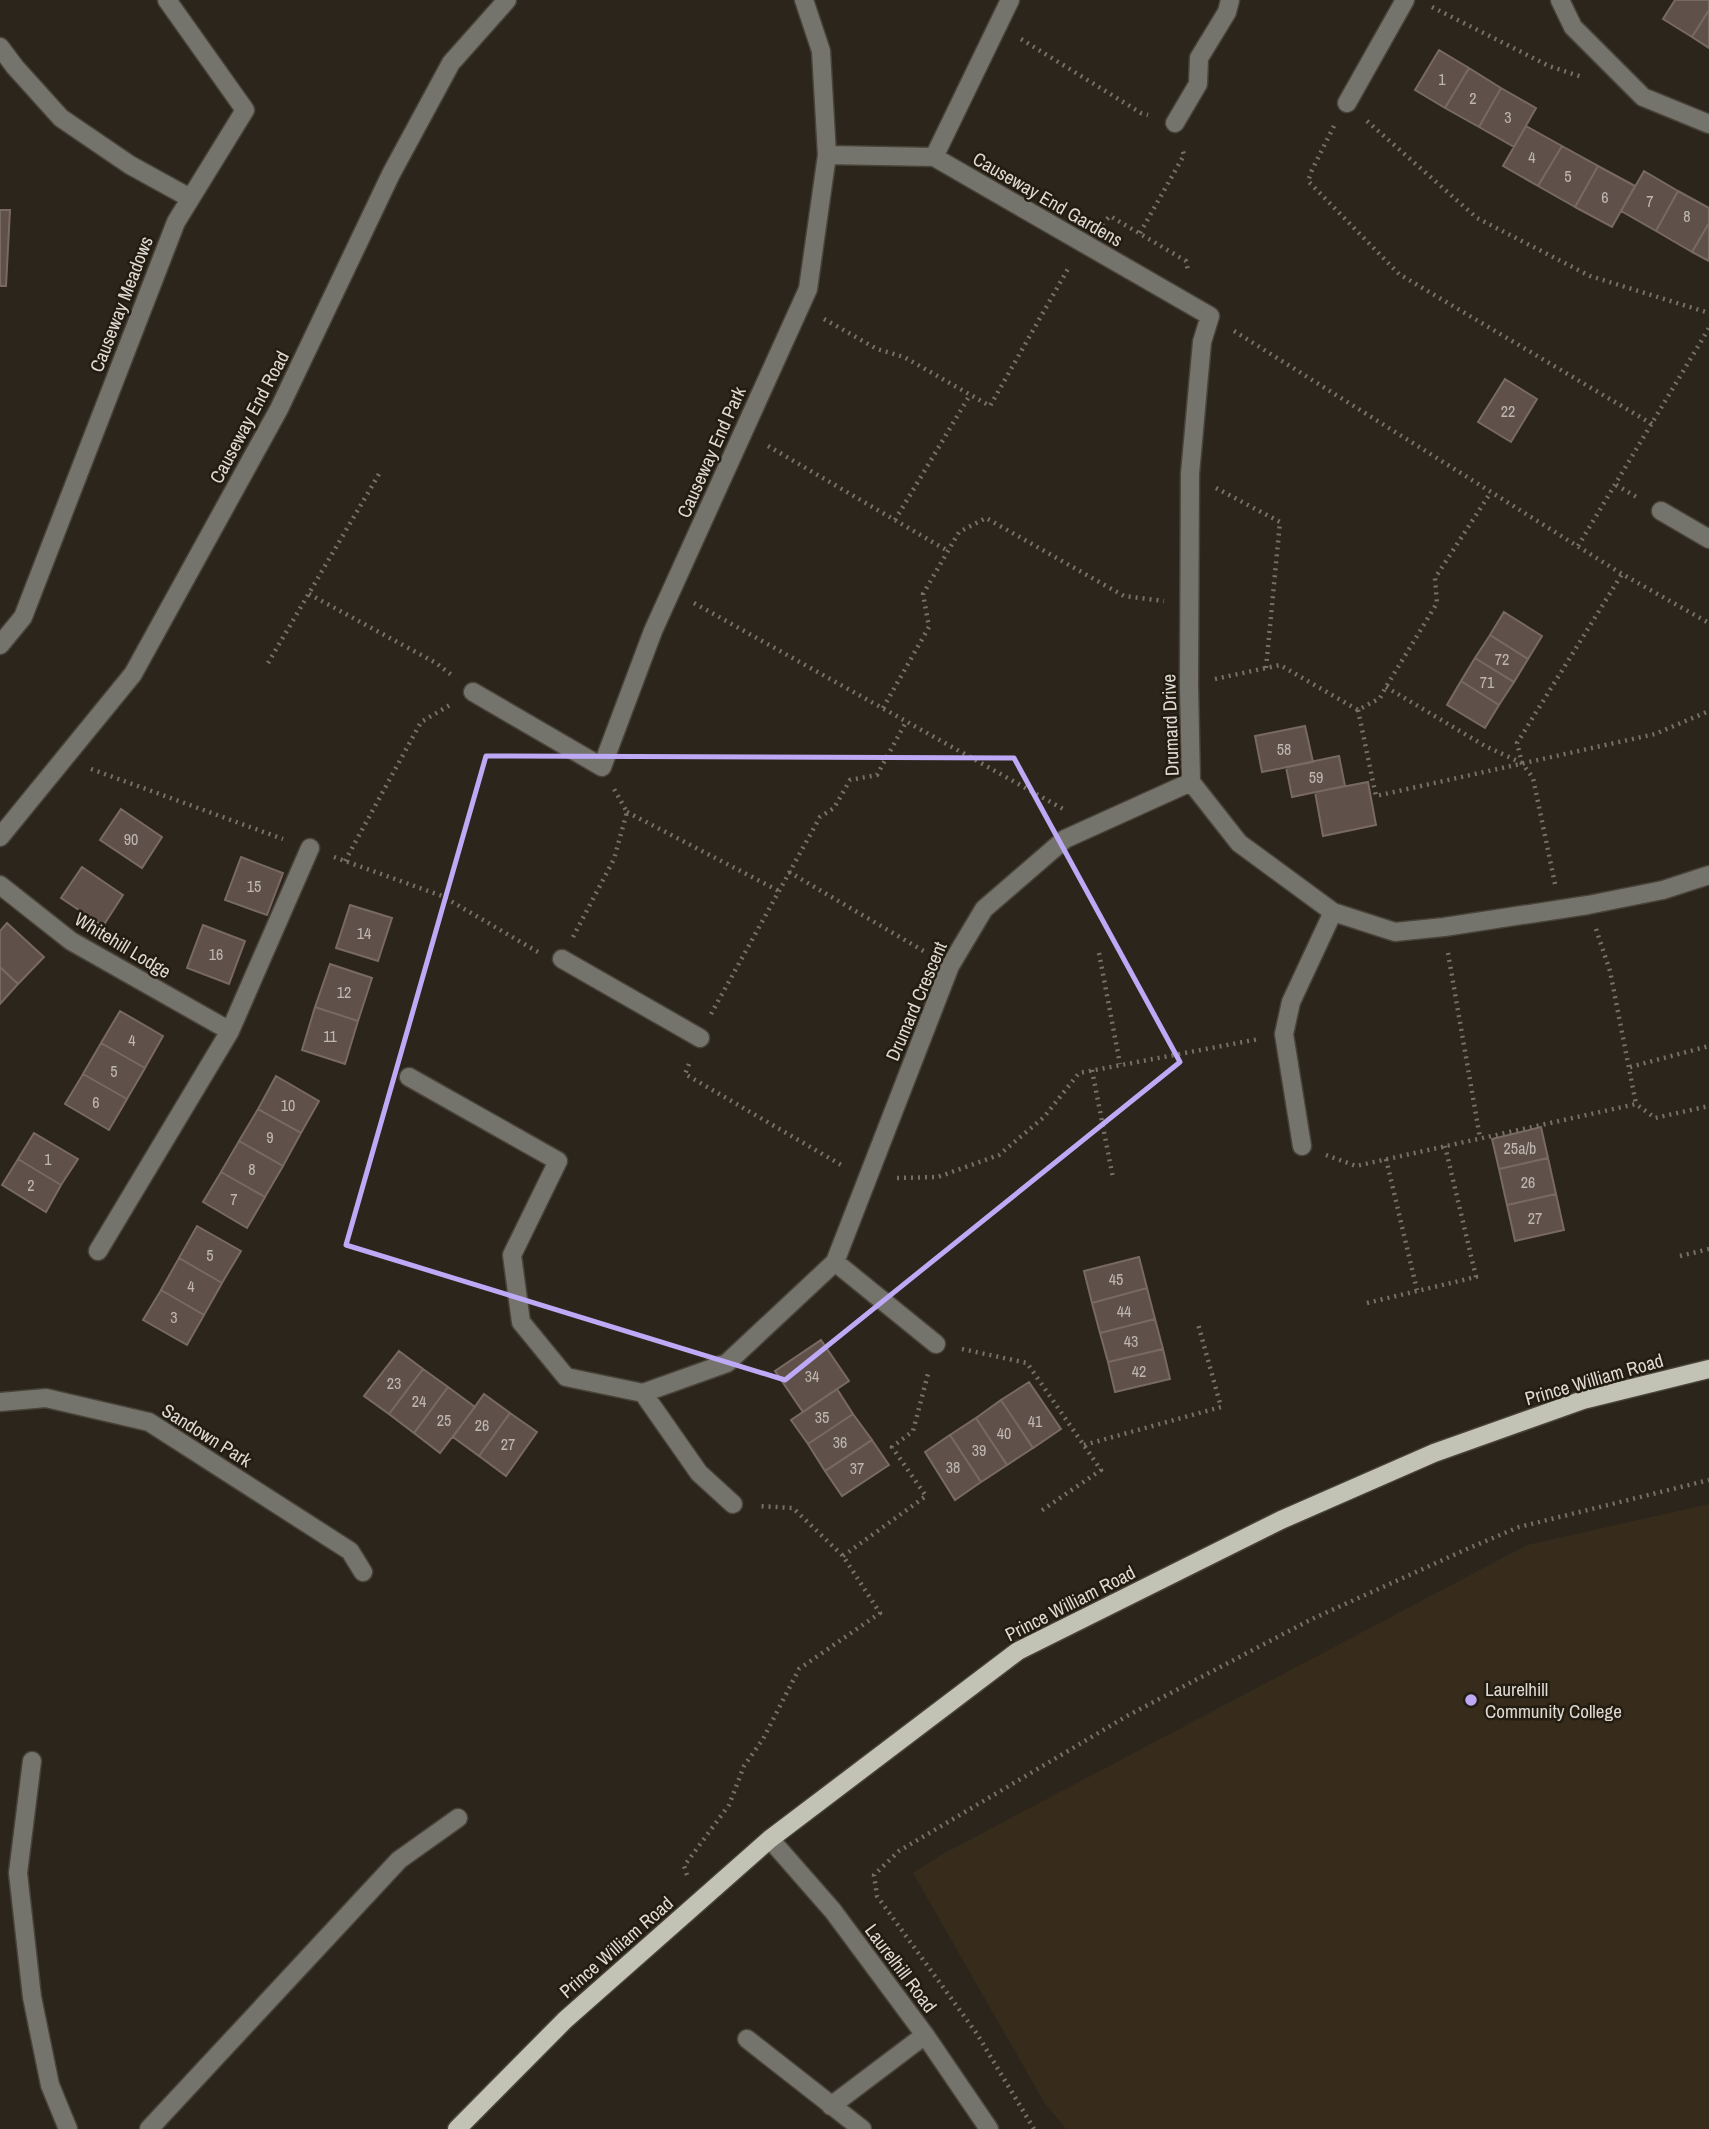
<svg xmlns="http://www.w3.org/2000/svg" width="1709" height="2129" viewBox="0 0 1709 2129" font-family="'Archivo Narrow',sans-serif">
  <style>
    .built { fill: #372c1c }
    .building { fill: #5f514a; stroke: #786a63; stroke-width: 2 }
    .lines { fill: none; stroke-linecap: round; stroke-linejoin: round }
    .minor-casing { stroke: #484238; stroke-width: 21 }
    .major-casing { stroke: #484238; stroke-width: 21 }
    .path { stroke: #767067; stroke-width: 4.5; stroke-dasharray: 2 5; stroke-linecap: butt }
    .minor { stroke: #74746d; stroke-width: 18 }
    .major { stroke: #c2c2b5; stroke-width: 18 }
    .marked { fill: none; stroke: #bda9f5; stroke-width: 5; stroke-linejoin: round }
    .poi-dot { fill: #bda9f5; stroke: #221c11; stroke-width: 2.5 }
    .labels { text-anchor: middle; stroke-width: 5; stroke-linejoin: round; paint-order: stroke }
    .number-label { font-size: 16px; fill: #beb7b1 }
    .street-label { font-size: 19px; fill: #ded9d3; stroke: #221c11 }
    .poi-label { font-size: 19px; fill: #ded9d3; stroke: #221c11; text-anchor: start }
  </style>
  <rect width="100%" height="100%" fill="#2c251b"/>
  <path class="built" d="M1709,1504V2129H1066L1044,2102L913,1873L939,1856L1527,1545Z"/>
  <path class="building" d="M1675,0H1709V10L1692,37L1663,19Z
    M1709,10V48L1692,37Z
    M1439,50L1469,68L1445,108L1415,90Z
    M1469,68L1501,88L1479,127L1445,108Z
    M1501,88L1536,108L1514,147L1479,127Z
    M1526,126L1562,146L1538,186L1503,166Z
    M1562,146L1598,166L1575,207L1538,186Z
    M1598,166L1635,186L1612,227L1575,207Z
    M1644,171L1678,191L1656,231L1621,211Z
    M1678,191L1709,208V223L1692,252L1656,231Z
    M0,210H10L6,286H0Z
    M1709,223V261L1692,252Z
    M1505,379L1537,399L1511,442L1478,422Z
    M1504,612L1542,636L1528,659L1490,635Z
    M1490,635L1528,659L1514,682L1475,658Z
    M1475,658L1514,682L1499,705L1461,681Z
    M1461,681L1499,705L1485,728L1447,705Z
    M1305,726L1313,762L1262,772L1255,736Z
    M1339,756L1345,786L1292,797L1286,767Z
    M1368,782L1376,825L1323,836L1315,792Z
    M121,809L162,837L142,868L100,840Z
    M241,857L283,873L267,915L225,900Z
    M82,867L123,895L103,926L61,898Z
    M350,905L392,918L378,961L336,948Z
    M7,923L44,957L18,984L0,967V931Z
    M203,925L245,941L229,984L187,968Z
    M330,964L372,978L358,1021L315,1007Z
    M0,967L18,984L0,1004Z
    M315,1007L358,1021L345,1064L302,1050Z
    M120,1011L163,1036L145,1068L101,1043Z
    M101,1043L145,1068L127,1099L83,1074Z
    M83,1074L127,1099L109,1130L65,1104Z
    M276,1076L319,1101L301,1133L258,1109Z
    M258,1109L301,1133L283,1166L239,1141Z
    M1541,1127L1548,1158L1499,1169L1492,1139Z
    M34,1133L78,1159L61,1185L18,1159Z
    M239,1141L283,1166L265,1197L221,1172Z
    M1548,1158L1556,1194L1507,1205L1499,1169Z
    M18,1159L61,1185L46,1212L2,1185Z
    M221,1172L265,1197L247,1228L203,1202Z
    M1556,1194L1564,1230L1515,1241L1507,1205Z
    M197,1226L241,1251L222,1283L179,1258Z
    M1139,1257L1147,1288L1092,1303L1084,1271Z
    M179,1258L222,1283L204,1315L161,1290Z
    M1147,1288L1155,1319L1100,1333L1092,1303Z
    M161,1290L204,1315L187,1345L143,1320Z
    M1155,1319L1163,1349L1108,1362L1100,1333Z
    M821,1340L849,1381L803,1412L775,1371Z
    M1163,1349L1170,1379L1115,1392L1108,1362Z
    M399,1351L423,1369L389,1414L364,1396Z
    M423,1369L448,1387L414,1433L389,1414Z
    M1029,1382L1061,1429L1033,1448L1001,1400Z
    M448,1387L475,1407L440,1453L414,1433Z
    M837,1389L853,1414L808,1444L791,1420Z
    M484,1394L510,1413L479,1456L453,1437Z
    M1001,1400L1033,1448L1007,1465L976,1418Z
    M510,1413L537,1432L506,1476L479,1456Z
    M853,1414L872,1440L825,1471L808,1444Z
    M976,1418L1007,1465L981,1482L950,1435Z
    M950,1435L981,1482L955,1500L925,1452Z
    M872,1440L889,1465L842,1496L825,1471Z"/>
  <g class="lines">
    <defs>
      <path id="minor" d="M1560,0L1573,27L1643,97L1709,124
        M0,47L15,67L61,118L130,165L190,198
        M1347,103L1405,0
        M1175,123L1198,84L1199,58L1227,12L1230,0
        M827,155L934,157L1210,316L1202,342L1190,474L1189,685L1191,782L1239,843L1333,912L1395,932L1444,927L1588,905L1663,890L1709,875
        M934,157L1010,0
        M1661,511L1709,539
        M0,645L23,617L176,222L245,110L167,0
        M473,692L602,767L653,631L808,289L827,155L821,51L804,0
        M0,837L133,674L279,409L391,174L451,63L507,0
        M0,885L71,941L230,1031
        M562,959L700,1038
        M409,1077L558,1161L512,1255L521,1322L566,1377L643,1393L727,1363L835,1262L950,966L984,909L1065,839L1191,782
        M1302,1146L1284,1034L1291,1002L1333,912
        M98,1251L230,1031L310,848
        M835,1262L936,1344
        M643,1393L699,1473L733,1504
        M0,1402L46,1398L149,1422L350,1551L363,1572
        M32,1761L18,1873L32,1997L50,2085L68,2129
        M770,1839L833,1911L925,2035L989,2129
        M747,2039L862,2129
        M831,2106L925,2035
        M149,2129L399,1860L458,1818"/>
      <path id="major" d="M457,2129L565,2020L770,1839L1018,1651L1281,1520L1434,1453L1583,1400L1709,1369"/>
    </defs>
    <use href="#minor" class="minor-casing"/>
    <use href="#major" class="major-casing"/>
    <path class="path" d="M1432,7L1549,66L1582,77
      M1021,39L1141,113L1148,115
      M1367,121L1477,218L1590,276L1709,313
      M1334,126L1312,170L1308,181L1399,274L1652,424
      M1102,224L1110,216L1186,261L1188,271
      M1140,233L1184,155L1182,148
      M824,319L877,349L904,357L990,406L1069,267
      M1234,331L1622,574L1709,623
      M768,446L948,551
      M1616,485L1640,499
      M1216,488L1280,522L1266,668
      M895,520L970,395
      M1578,546L1709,328
      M309,594L436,663L454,677
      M694,603L1065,810
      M268,663L379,474
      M1215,679L1280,665L1358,710L1380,698L1386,687L1437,603L1435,578L1491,492
      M1386,687L1485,746L1522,763
      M883,708L929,627L923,594L959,532L986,518L1124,596L1164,601
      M1358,710L1376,796L1655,734L1709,711
      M91,769L283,839
      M627,812L779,891
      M334,857L442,896L538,952
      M345,861L421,722L450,705
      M789,872L927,953
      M1555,884L1533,778L1522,763L1517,743L1622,574
      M1596,929L1610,971L1636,1104
      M573,937L614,859L627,812L614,789
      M1099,953L1120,1064
      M1448,953L1480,1138
      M711,1014L820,817L834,808L850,780L877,775L906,722
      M689,1064L685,1074L843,1166
      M1630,1067L1709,1046
      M1092,1070L1113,1178
      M1326,1155L1356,1166L1636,1104L1655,1118L1709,1106
      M1386,1159L1417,1290
      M897,1178L938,1177L999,1155L1044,1117L1079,1073L1259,1039
      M1680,1256L1709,1249
      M1367,1303L1476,1277L1445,1146
      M962,1349L1027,1363L1101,1470L1038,1513
      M1084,1445L1221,1407L1198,1324
      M843,1556L926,1496L892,1447L913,1431L929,1370
      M687,1875L684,1866L729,1805L744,1766L763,1739L799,1669L880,1613L843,1556L793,1508L758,1506
      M1034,2129L977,2034L877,1896L874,1875L899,1851L1127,1716L1312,1619L1467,1549L1519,1527L1709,1480"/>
    <use href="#minor" class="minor"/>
    <use href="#major" class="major"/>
  </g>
  <path class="marked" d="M486,756L1014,758L1180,1062L785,1380L346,1245Z"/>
  <circle class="poi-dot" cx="1471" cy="1700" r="7"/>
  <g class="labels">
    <g class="number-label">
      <text x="1442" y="85">1</text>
      <text x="1473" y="104">2</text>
      <text x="1508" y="123">3</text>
      <text x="1532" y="163">4</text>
      <text x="1568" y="182">5</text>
      <text x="1605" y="203">6</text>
      <text x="1650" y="207">7</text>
      <text x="1687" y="222">8</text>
      <text x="1508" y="417">22</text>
      <text x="1502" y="665">72</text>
      <text x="1487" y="688">71</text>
      <text x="1284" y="755">58</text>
      <text x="1316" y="783">59</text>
      <text x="131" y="845">90</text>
      <text x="254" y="892">15</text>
      <text x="364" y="939">14</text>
      <text x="216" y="960">16</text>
      <text x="344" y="998">12</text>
      <text x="330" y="1042">11</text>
      <text x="132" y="1046">4</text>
      <text x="114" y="1077">5</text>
      <text x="96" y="1108">6</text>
      <text x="288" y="1111">10</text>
      <text x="270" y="1143">9</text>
      <text x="1520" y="1154">25a/b</text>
      <text x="48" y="1165">1</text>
      <text x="252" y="1175">8</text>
      <text x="1528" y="1188">26</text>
      <text x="31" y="1191">2</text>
      <text x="234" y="1205">7</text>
      <text x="1535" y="1224">27</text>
      <text x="210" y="1261">5</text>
      <text x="1116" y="1285">45</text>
      <text x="191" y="1292">4</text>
      <text x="1124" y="1317">44</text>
      <text x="174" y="1323">3</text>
      <text x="1131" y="1347">43</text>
      <text x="1139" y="1377">42</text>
      <text x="812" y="1382">34</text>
      <text x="394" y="1389">23</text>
      <text x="419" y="1407">24</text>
      <text x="822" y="1423">35</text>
      <text x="444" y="1426">25</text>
      <text x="1035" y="1427">41</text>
      <text x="482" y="1431">26</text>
      <text x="1004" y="1439">40</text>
      <text x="840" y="1448">36</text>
      <text x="508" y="1450">27</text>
      <text x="979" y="1456">39</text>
      <text x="953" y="1473">38</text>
      <text x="857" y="1474">37</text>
    </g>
    <g class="street-label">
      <text transform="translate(1048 199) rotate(30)" y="7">Causeway End Gardens</text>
      <text transform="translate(121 304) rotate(-69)" y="7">Causeway Meadows</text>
      <text transform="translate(249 417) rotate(-62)" y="7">Causeway End Road</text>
      <text transform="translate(711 452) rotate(-66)" y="7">Causeway End Park</text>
      <text transform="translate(1170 725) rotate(-92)" y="7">Drumard Drive</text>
      <text transform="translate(123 945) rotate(31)" y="7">Whitehill Lodge</text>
      <text transform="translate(916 1001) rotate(-67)" y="7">Drumard Crescent</text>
      <text transform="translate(1594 1379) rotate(-16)" y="7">Prince William Road</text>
      <text transform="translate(207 1435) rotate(32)" y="7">Sandown Park</text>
      <text transform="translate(1070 1603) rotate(-27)" y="7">Prince William Road</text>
      <text transform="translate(616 1947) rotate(-41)" y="7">Prince William Road</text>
      <text transform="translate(901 1968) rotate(53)" y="7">Laurelhill Road</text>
    </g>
    <g class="poi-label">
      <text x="1485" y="1696">Laurelhill<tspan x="1485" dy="22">Community College</tspan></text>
    </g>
  </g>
</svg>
